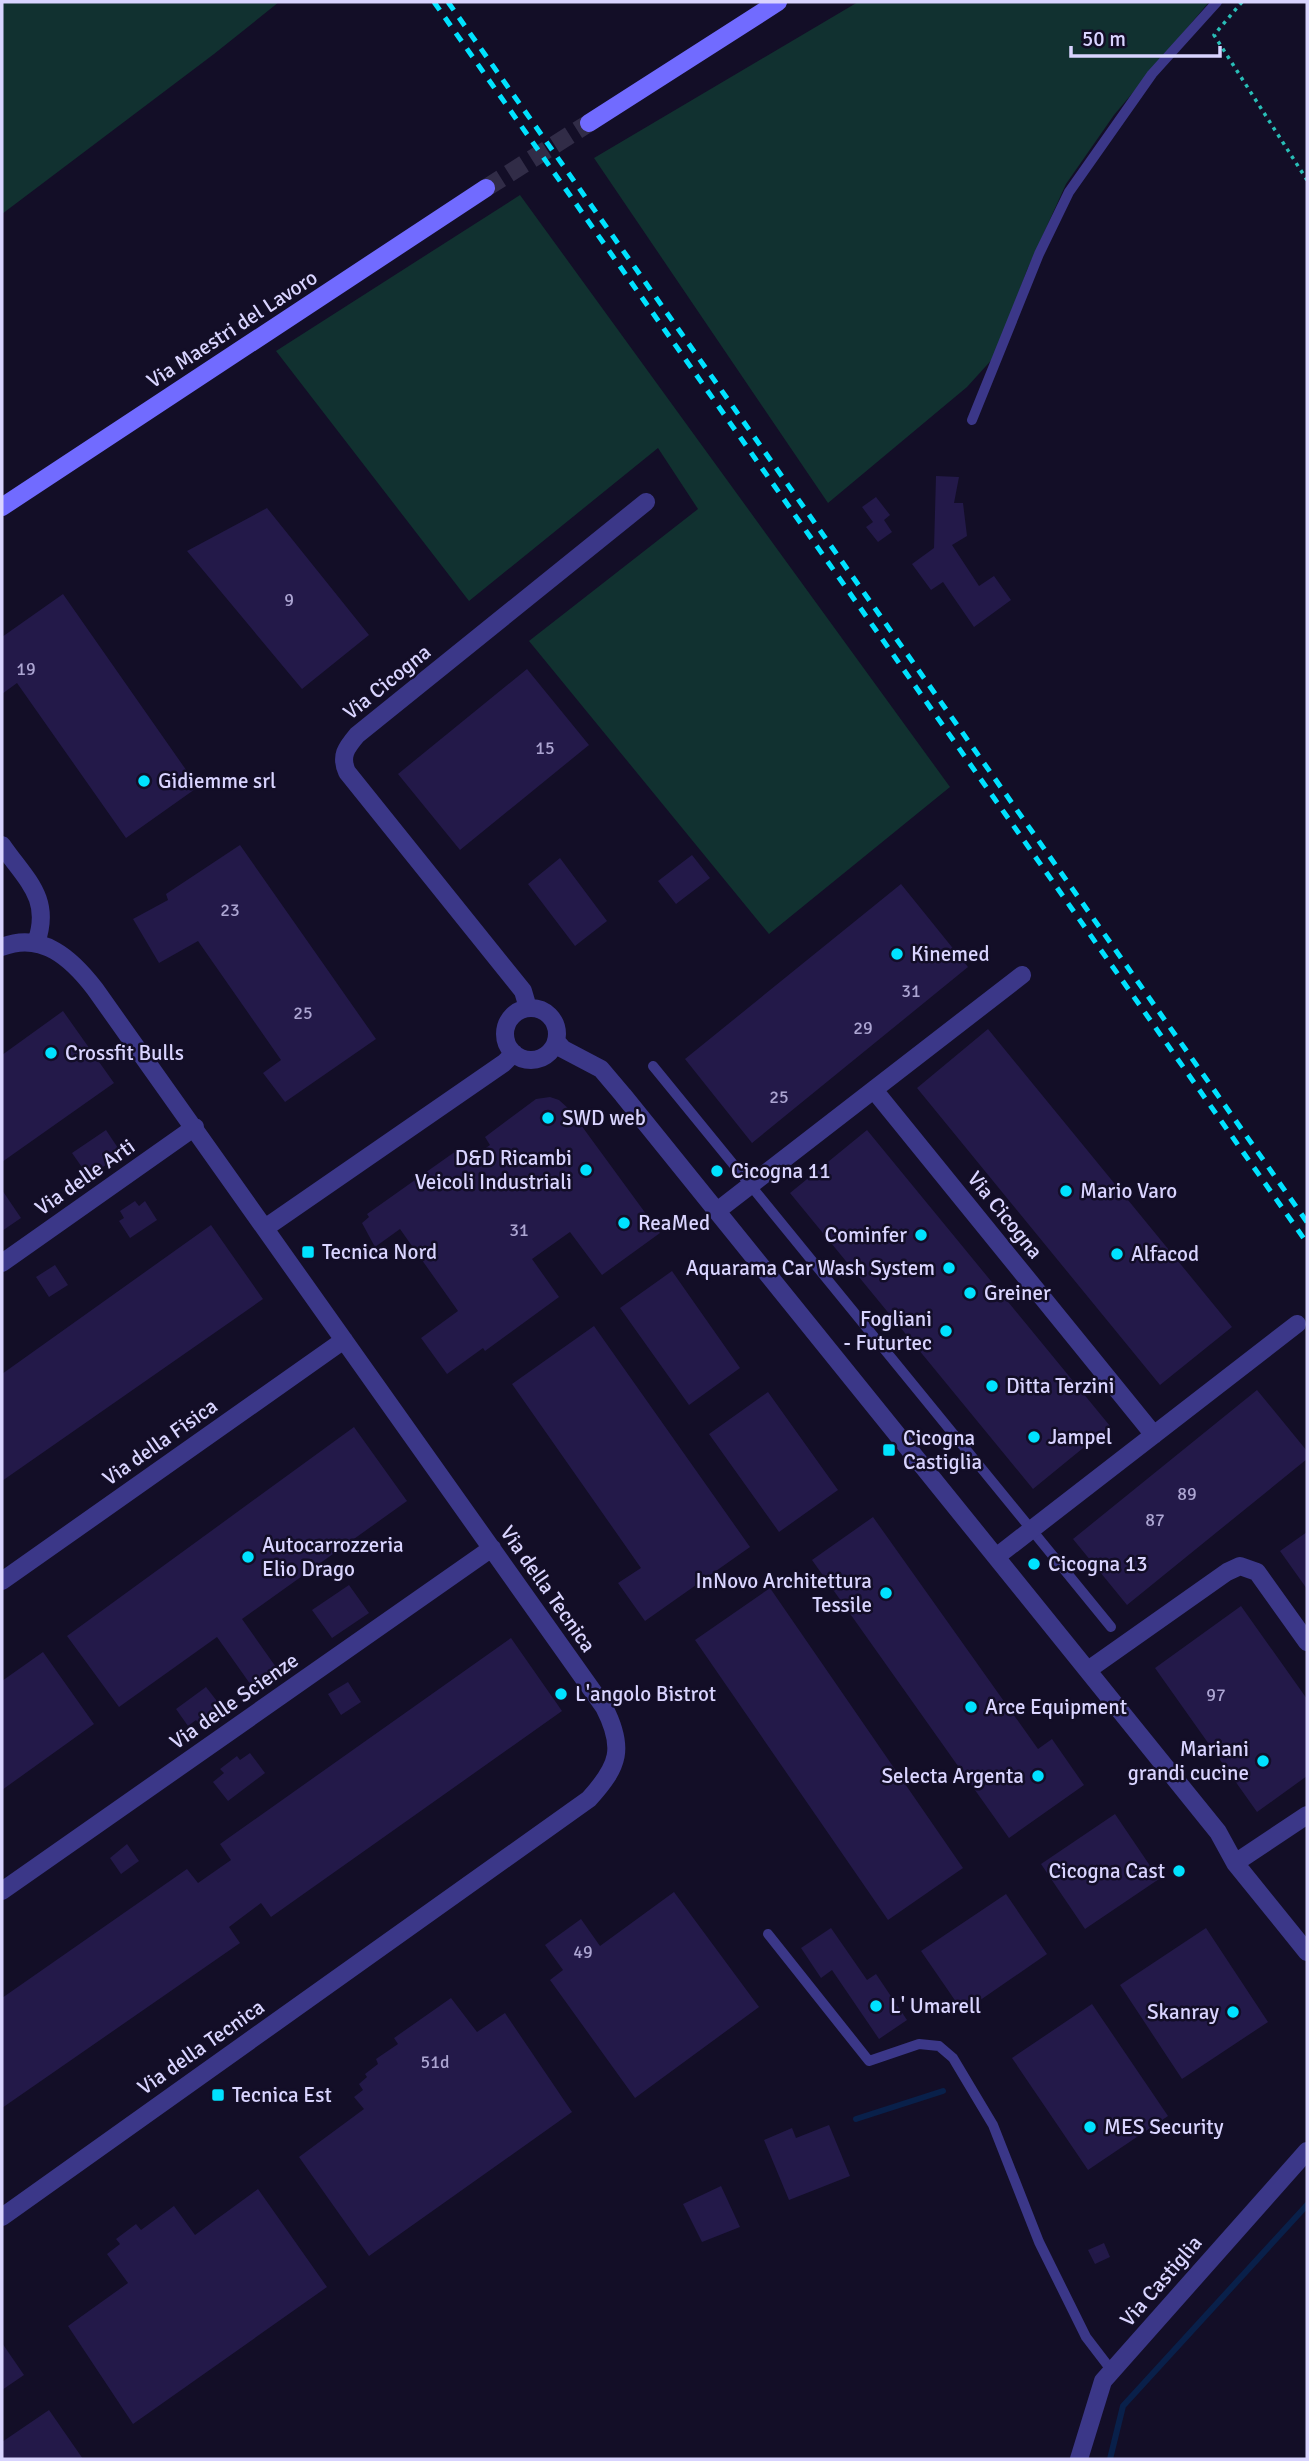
<svg xmlns="http://www.w3.org/2000/svg" width="1309" height="2461" viewBox="0 0 1309 2461" font-family="Signika,sans-serif">
  <style>
    .green { fill: #113130 }
    .lines { fill: none; stroke-linecap: round; stroke-linejoin: round }
    .stream { stroke: #09204a; stroke-width: 6 }
    .building { fill: #231949 }
    .secondary-tunnel { stroke: #312c47; stroke-width: 18; stroke-dasharray: 18 9; stroke-linecap: butt }
    .path { stroke: #29beb7; stroke-width: 3.5; stroke-dasharray: 3.5 5; stroke-linecap: butt }
    .lane { stroke: #3b3788; stroke-width: 10 }
    .street { stroke: #3b3788; stroke-width: 18 }
    .secondary { stroke: #716bff; stroke-width: 18 }
    .rail { stroke: #00e2ff; stroke-width: 5; stroke-dasharray: 10 9; stroke-linecap: butt }
    .poi-dot { fill: #00e2ff; stroke: #130e27; stroke-width: 2.5 }
    .labels { text-anchor: middle; stroke-width: 5; stroke-linejoin: round; paint-order: stroke }
    .number-label { font-size: 18px; fill: #aca5d2 }
    .street-label { font-size: 21px; fill: #d9d4ff; stroke: #130e27 }
    .poi-label { font-size: 21px; fill: #d9d4ff; stroke: #130e27; text-anchor: start }
  </style>
  <rect width="100%" height="100%" fill="#130e27"/>
  <path class="green" d="M2,2H279L214,54L2,214Z
    M858,2H1209L1114,115L1066,184L1027,270L996,355L967,387L828,503L594,158Z
    M520,195L950,787L769,934L529,641L698,509L658,448L469,601L276,351Z"/>
  <g class="lines">
    <path class="stream" d="M856,2119L943,2091
      M1110,2459L1123,2406L1307,2205"/>
  </g>
  <path class="building" d="M936,476L959,477L954,503H963L967,536L952,545L979,586L994,576L1011,600L974,627L943,582L931,590L912,564L934,548Z
    M876,497L890,515L884,520L892,532L878,542L866,527L873,522L862,507Z
    M267,508L369,635L302,689L187,551Z
    M63,594L198,787L126,838L17,683L2,694V637Z
    M527,669L589,745L460,850L398,774Z
    M240,845L376,1039L285,1102L263,1073L281,1060L198,941L159,963L133,919L168,900L166,894Z
    M692,855L710,878L676,904L658,881Z
    M560,858L607,921L575,946L528,884Z
    M901,884L968,967L752,1143L685,1059Z
    M63,1011L114,1083L2,1162V1055Z
    M988,1029L1232,1327L1160,1385L917,1088Z
    M550,1097L559,1100L570,1110L660,1233L602,1275L570,1232L532,1259L559,1297L485,1351L483,1348L447,1374L421,1338L458,1311L400,1229L375,1247L362,1223L369,1217L367,1214L456,1151L465,1163L490,1145L485,1137L536,1099Z
    M106,1130L118,1148L109,1154L113,1160L97,1171L94,1167L86,1173L72,1153Z
    M867,1130L1110,1426L1033,1489L790,1193Z
    M2,1190L21,1218L2,1231Z
    M135,1201L139,1206L145,1201L157,1220L130,1238L119,1221L124,1218L120,1211Z
    M211,1225L263,1299L2,1481V1374Z
    M55,1265L68,1285L49,1297L36,1277Z
    M672,1271L740,1368L689,1405L620,1308Z
    M594,1326L750,1547L645,1621L618,1583L641,1568L512,1384Z
    M1257,1390L1307,1451V1459L1127,1605L1073,1539Z
    M768,1392L838,1490L779,1532L709,1434Z
    M354,1427L407,1501L242,1619L278,1670L253,1688L217,1637L119,1707L67,1636Z
    M873,1517L1038,1749L1052,1739L1084,1785L1009,1838L812,1560Z
    M1307,1532V1589L1280,1551Z
    M349,1585L369,1613L332,1638L312,1610Z
    M770,1588L963,1868L888,1920L695,1640Z
    M1241,1606L1307,1699V1776L1257,1812L1155,1668Z
    M511,1638L562,1711L271,1917L261,1903L229,1927L240,1943L2,2108V1998L187,1869L198,1883L231,1860L220,1844Z
    M43,1652L94,1724L2,1790V1681Z
    M348,1682L361,1702L341,1715L328,1694Z
    M206,1687L220,1705L210,1712L212,1716L200,1725L196,1720L188,1726L176,1709Z
    M250,1753L265,1773L228,1801L213,1782L224,1773L220,1769L237,1756L240,1760Z
    M1115,1814L1159,1879L1085,1929L1041,1864Z
    M127,1844L139,1861L121,1874L110,1858Z
    M674,1892L759,2007L635,2098L550,1980L563,1970L545,1945L581,1919L600,1946Z
    M1006,1894L1047,1954L963,2012L921,1951Z
    M831,1928L867,1980L876,1974L907,2020L879,2039L832,1970L821,1978L801,1948Z
    M1206,1928L1268,2022L1182,2079L1120,1985Z
    M451,1998L477,2032L505,2013L572,2112L369,2256L299,2157L364,2109L354,2097L363,2090L359,2084L367,2077L365,2074L378,2064L376,2059L398,2044L394,2038Z
    M1092,2004L1168,2116L1088,2170L1012,2058Z
    M829,2125L850,2176L789,2200L764,2140L792,2128L796,2138Z
    M721,2186L740,2227L702,2242L683,2204Z
    M258,2189L327,2287L133,2424L68,2326L128,2283L107,2254L120,2244L116,2239L136,2224L141,2230L174,2206L195,2235Z
    M1104,2243L1110,2257L1095,2264L1088,2250Z
    M2,2343L24,2375L2,2390Z
    M49,2410L83,2459H2V2442Z"/>
  <g class="lines">
    <path class="secondary-tunnel" d="M486,188L589,123"/>
    <path class="path" d="M1242,2L1214,35L1307,180"/>
    <path class="lane" d="M972,420L1039,254L1069,192L1152,74L1217,2
      M653,1066L1111,1627
      M768,1934L869,2061L919,2044L939,2046L953,2058L993,2125L1039,2242L1086,2337L1112,2371"/>
    <path class="street" d="M2,845C26,880 52,898 36,943
      M2,947C42,931 72,959 95,989L604,1707C625,1748 619,1766 589,1799L2,2217
      M528,1008L523,991L347,772C340,756 346,748 357,735L646,502
      M505 1034a26 26 0 1 1 52 0a26 26 0 1 1-52 0Z
      M556,1041L563,1049L601,1069L623,1095L1218,1832L1235,1863L1307,1952
      M874,1090L1154,1435
      M717,1211L1022,975
      M265,1228L504,1063L514,1053
      M2,1263L195,1127
      M996,1557L1297,1324
      M2,1581L344,1340
      M1088,1670L1227,1572L1240,1566L1257,1572L1307,1642
      M1235,1863L1307,1815
      M2,1891L492,1548
      M1079,2459L1103,2381L1307,2151"/>
    <path class="secondary" d="M589,123L778,2
      M2,507L486,188"/>
    <path class="rail" d="M434,2L1307,1243
      M448,2L1307,1222"/>
  </g>
  <g class="poi-dot">
    <circle cx="144" cy="781" r="7"/>
    <circle cx="897" cy="954" r="7"/>
    <circle cx="51" cy="1053" r="7"/>
    <circle cx="548" cy="1118" r="7"/>
    <circle cx="586" cy="1170" r="7"/>
    <circle cx="717" cy="1171" r="7"/>
    <circle cx="1066" cy="1191" r="7"/>
    <circle cx="624" cy="1223" r="7"/>
    <circle cx="921" cy="1235" r="7"/>
    <rect x="301" y="1245" width="14" height="14" rx="3.5"/>
    <circle cx="1117" cy="1254" r="7"/>
    <circle cx="949" cy="1268" r="7"/>
    <circle cx="970" cy="1293" r="7"/>
    <circle cx="946" cy="1331" r="7"/>
    <circle cx="992" cy="1386" r="7"/>
    <circle cx="1034" cy="1437" r="7"/>
    <rect x="882" y="1443" width="14" height="14" rx="3.5"/>
    <circle cx="248" cy="1557" r="7"/>
    <circle cx="1034" cy="1564" r="7"/>
    <circle cx="886" cy="1593" r="7"/>
    <circle cx="561" cy="1694" r="7"/>
    <circle cx="971" cy="1707" r="7"/>
    <circle cx="1263" cy="1761" r="7"/>
    <circle cx="1038" cy="1776" r="7"/>
    <circle cx="1179" cy="1871" r="7"/>
    <circle cx="876" cy="2006" r="7"/>
    <circle cx="1233" cy="2012" r="7"/>
    <rect x="211" y="2088" width="14" height="14" rx="3.5"/>
    <circle cx="1090" cy="2127" r="7"/>
  </g>
  <g class="labels">
    <g class="number-label">
      <text x="289" y="606">9</text>
      <text x="26" y="675">19</text>
      <text x="545" y="754">15</text>
      <text x="230" y="916">23</text>
      <text x="911" y="997">31</text>
      <text x="303" y="1019">25</text>
      <text x="863" y="1034">29</text>
      <text x="779" y="1103">25</text>
      <text x="519" y="1236">31</text>
      <text x="1187" y="1500">89</text>
      <text x="1155" y="1526">87</text>
      <text x="1216" y="1701">97</text>
      <text x="583" y="1958">49</text>
      <text x="435" y="2068">51d</text>
    </g>
    <g class="street-label">
      <text transform="translate(232 329) rotate(-33)" y="7">Via Maestri del Lavoro</text>
      <text transform="translate(387 682) rotate(-39)" y="7">Via Cicogna</text>
      <text transform="translate(85 1177) rotate(-35)" y="7">Via delle Arti</text>
      <text transform="translate(1005 1215) rotate(51)" y="7">Via Cicogna</text>
      <text transform="translate(160 1442) rotate(-35)" y="7">Via della Fisica</text>
      <text transform="translate(548 1589) rotate(55)" y="7">Via della Tecnica</text>
      <text transform="translate(234 1701) rotate(-35)" y="7">Via delle Scienze</text>
      <text transform="translate(201 2047) rotate(-35)" y="7">Via della Tecnica</text>
      <text transform="translate(1161 2281) rotate(-49)" y="7">Via Castiglia</text>
    </g>
    <g class="poi-label">
      <text x="158" y="788">Gidiemme srl</text>
      <text x="911" y="961">Kinemed</text>
      <text x="65" y="1060">Crossfit Bulls</text>
      <text x="562" y="1125">SWD web</text>
      <text x="572" y="1165" text-anchor="end">D&amp;D Ricambi<tspan x="572" dy="24">Veicoli Industriali</tspan></text>
      <text x="731" y="1178">Cicogna 11</text>
      <text x="1080" y="1198">Mario Varo</text>
      <text x="638" y="1230">ReaMed</text>
      <text x="907" y="1242" text-anchor="end">Cominfer</text>
      <text x="322" y="1259">Tecnica Nord</text>
      <text x="1131" y="1261">Alfacod</text>
      <text x="935" y="1275" text-anchor="end">Aquarama Car Wash System</text>
      <text x="984" y="1300">Greiner</text>
      <text x="932" y="1326" text-anchor="end">Fogliani<tspan x="932" dy="24">- Futurtec</tspan></text>
      <text x="1006" y="1393">Ditta Terzini</text>
      <text x="1048" y="1444">Jampel</text>
      <text x="903" y="1445">Cicogna<tspan x="903" dy="24">Castiglia</tspan></text>
      <text x="262" y="1552">Autocarrozzeria<tspan x="262" dy="24">Elio Drago</tspan></text>
      <text x="1048" y="1571">Cicogna 13</text>
      <text x="872" y="1588" text-anchor="end">InNovo Architettura<tspan x="872" dy="24">Tessile</tspan></text>
      <text x="575" y="1701">L'angolo Bistrot</text>
      <text x="985" y="1714">Arce Equipment</text>
      <text x="1249" y="1756" text-anchor="end">Mariani<tspan x="1249" dy="24">grandi cucine</tspan></text>
      <text x="1024" y="1783" text-anchor="end">Selecta Argenta</text>
      <text x="1165" y="1878" text-anchor="end">Cicogna Cast</text>
      <text x="890" y="2013">L' Umarell</text>
      <text x="1219" y="2019" text-anchor="end">Skanray</text>
      <text x="232" y="2102">Tecnica Est</text>
      <text x="1104" y="2134">MES Security</text>
    </g>
  </g>
  <rect width="1309" height="2461" fill="none" stroke="#d9d4ff" stroke-width="7"/>
  <path d="M1071 46v10h149v-10" fill="none" stroke="#d9d4ff" stroke-width="3.5"/>
  <text x="1082" y="46" font-size="21" fill="#d9d4ff" stroke="#130e27" stroke-width="5" paint-order="stroke">50 m</text>
</svg>
